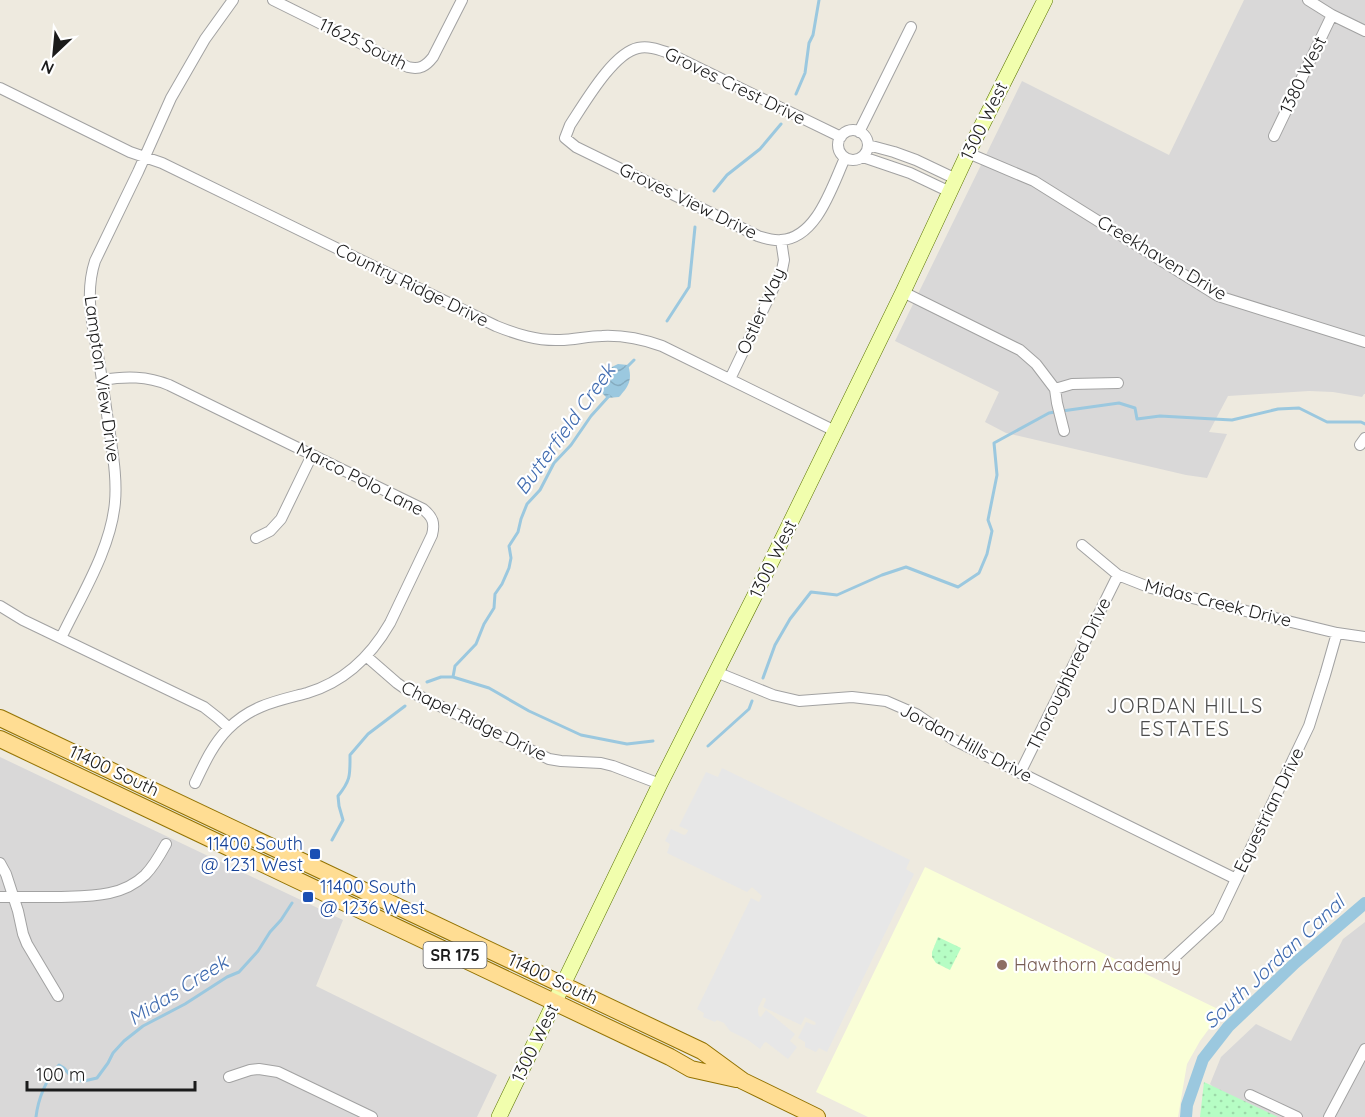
<svg xmlns="http://www.w3.org/2000/svg" width="1365" height="1117" viewBox="0 0 1365 1117" font-family="Quicksand,sans-serif">
  <style>
    .residential { fill: #d9d8d8 }
    .education { fill: #faffd7 }
    .park { fill: url(#park-dots) }
    .parking { fill: #e7e7e7 }
    .water { fill: url(#water-waves) }
    .lines { fill: none; stroke-linecap: round; stroke-linejoin: round }
    .stream { stroke: #9bc8df; stroke-width: 3 }
    .canal { stroke: #9bc8df; stroke-width: 12 }
    .street-casing { stroke: #a2a2a2; stroke-width: 12 }
    .secondary-casing { stroke: #5a7400; stroke-width: 16 }
    .primary-casing { stroke: #927200; stroke-width: 18 }
    .street { stroke: #fff; stroke-width: 10 }
    .secondary { stroke: #f1fead; stroke-width: 15 }
    .primary { stroke: #ffdd93; stroke-width: 16 }
    .transit-dot { fill: #1a4fb4; stroke: #fff; stroke-width: 2 }
    .education-dot { fill: #8d6e63; stroke: #fff; stroke-width: 2 }
    .labels { text-anchor: middle; stroke-width: 4.5; stroke-linejoin: round; paint-order: stroke }
    .shield { fill: #fff; stroke: #5f5f5f; stroke-width: 1.5 }
    .shield-label { font-size: 16px; font-weight: bold; fill: #1b1b1b }
    .street-label { font-size: 18px; fill: #1b1b1b; stroke: #fff }
    .transit-label { font-size: 18px; fill: #164399; stroke: #fff; text-anchor: end }
    .education-label { font-size: 18px; fill: #785e54; stroke: #fff; text-anchor: start }
    .water-label { font-size: 20px; font-style: italic; fill: #416cb0; stroke: #fff }
    .neighbourhood-label { font-size: 20px; letter-spacing: 1.5px; fill: #4e4e4e; stroke: #fff }
  </style>
  <defs>
    <pattern id="park-dots" width="8" height="8" patternUnits="userSpaceOnUse" patternTransform="scale(1.5)"><rect width="8" height="8" fill="#b6fdc4"/><path d="M2 2h.1M6 6h.1" fill="none" stroke="#9cd8a8" stroke-width="1.8" stroke-linecap="round"/></pattern>
    <pattern id="water-waves" width="16" height="10" patternUnits="userSpaceOnUse" patternTransform="scale(1.5)"><rect width="16" height="10" fill="#9bc8df"/><path d="M0 5q4-4 8 0t8 0" fill="none" stroke="#85abbf"/></pattern>
  </defs>
  <rect width="100%" height="100%" fill="#eeeadf"/>
  <path class="residential" d="M1244,0H1365V394H1364L1362,397L1333,392L1309,391L1228,396L1209,432L1227,434L1207,478L1186,475L1006,433L985,422L999,392L895,341L1022,81L1169,155Z
    M0,757L343,920L316,986L497,1075L477,1117H0Z
    M1365,922V1117H1242L1210,1084L1221,1057L1256,1024L1291,1041L1343,939Z"/>
  <path class="education" d="M925,867L1222,1011L1200,1041L1187,1064L1178,1117H868L816,1092Z"/>
  <path class="park" d="M938,937L961,948L950,970L936,963L932,957V952Z
    M1204,1082L1278,1117H1200Z"/>
  <path class="parking" d="M722,768L910,860L906,869L914,874L827,1052L819,1048L816,1052L805,1047V1042L798,1038L806,1022L814,1025L816,1024L815,1022L805,1017L801,1025L763,1007L766,1000L765,998H763L758,1008V1012L759,1016L761,1017L766,1010L795,1034L790,1041L797,1047L788,1059L766,1042L764,1043L760,1049L748,1040L730,1031L724,1023L717,1020L715,1022L703,1017L704,1013L697,1009L751,898L759,902L762,896L752,887L747,892L667,853L670,844L665,841L671,829L684,835L686,834L688,831V830L679,826L706,772L718,777Z"/>
  <path class="water" d="M618,364L628,365C633,380 628,387 619,397L607,398L597,388C598,374 605,370 618,364Z"/>
  <g class="lines">
    <path class="stream" d="M796,94L805,73L809,43L813,35L819,0
      M714,191L727,175L760,149L781,124
      M667,321L689,287L695,227
      M627,367L634,360
      M1062,411L1119,403L1135,408L1137,419L1160,416L1232,420L1278,409L1299,408L1327,422H1361L1365,424
      M453,677L455,666L476,644L484,624L494,608L495,594L502,584L509,568L511,558L509,546L518,532L521,519L527,504L540,490L554,463L571,445L591,416L609,396
      M763,678L775,645L790,619L811,592L837,595L882,575L906,567L958,587L979,573L987,554L992,531L988,520L997,475L994,443L1049,413L1055,412
      M427,682L441,677H453L489,688L529,711L581,735L627,744L653,741
      M708,746L749,709L752,701
      M332,840L343,820L339,806L338,796C351,780 350,775 350,755L368,734L405,706
      M36,1117C38,1099 46,1079 59,1065L64,1068L74,1080L84,1081L97,1078L108,1063L113,1053L124,1041L143,1026L185,1004L227,977L239,972L258,951L270,932L281,920L292,903"/>
    <path class="canal" d="M1186,1117L1187,1105L1203,1059L1228,1027L1295,963L1365,903"/>
    <defs>
      <path id="street" d="M273,0L408,67C420,70 426,66 433,57L462,0
        M1308,0L1332,15L1365,31
        M0,88L130,152L162,163L496,326C516,334 537,341 560,340C574,340 588,336 602,336C623,335 642,339 662,346L835,431
        M838 145a15 15 0 1 1 30 0a15 15 0 1 1-30 0Z
        M859,132L911,27
        M1274,136L1332,15
        M841,137L666,52C657,49 648,46 638,48C613,53 584,104 570,125L565,138L576,147L758,236C765,238 773,241 781,240C817,238 832,186 845,158
        M868,145L894,152L916,160L956,179
        M968,153L1034,181L1218,296L1365,342
        M863,157L910,173L950,192
        M903,292L1020,350L1036,364L1055,389L1057,403L1064,431
        M730,379L782,270L784,260L781,240
        M102,380C126,376 147,376 169,385L423,509C433,517 435,523 432,535L390,623C371,656 344,682 307,693C277,701 252,705 228,729C213,744 204,764 195,783
        M1055,389L1072,384L1118,383
        M1360,445L1365,438
        M256,538L270,531L281,519L312,455
        M1082,545L1118,575L1151,588L1337,633L1365,637
        M0,606L23,620L204,707L218,718L229,728
        M61,638C81,596 111,549 115,502C117,479 113,456 110,434C106,409 103,385 99,361C93,327 84,295 95,261L138,172L171,98L205,39L233,0
        M366,656L397,683L407,690L549,759L561,761L601,763L613,766L660,784
        M716,672L773,695L799,701L852,697L886,701L916,714L954,740L1236,879
        M1020,773L1118,575
        M0,863L6,874L18,911L23,934L27,944L58,996
        M0,897C20,897 41,897 61,897C91,896 122,897 145,875C154,866 160,855 166,844
        M1166,965L1218,917L1309,726L1325,675L1337,633
        M229,1077L250,1070L259,1069L278,1072L372,1117
        M1250,1095L1297,1117
        M1329,1117L1365,1049"/>
      <path id="secondary" d="M499,1117L660,784L757,591L903,292L968,153L1045,0"/>
      <path id="primary" d="M0,718L702,1051L743,1081L817,1117
        M0,739L670,1057L691,1069L736,1079"/>
    </defs>
    <use href="#street" class="street-casing"/>
    <use href="#secondary" class="secondary-casing"/>
    <use href="#primary" class="primary-casing"/>
    <use href="#street" class="street"/>
    <use href="#secondary" class="secondary"/>
    <use href="#primary" class="primary"/>
  </g>
  <g class="transit-dot">
    <rect x="309" y="848" width="12" height="12" rx="3"/>
    <rect x="302" y="891" width="12" height="12" rx="3"/>
  </g>
  <circle class="education-dot" cx="1002" cy="965" r="6"/>
  <g class="labels">
    <rect class="shield" x="423.5" y="942" width="63" height="26" rx="4.5"/>
    <g class="shield-label">
      <text x="455" y="961">SR 175</text>
    </g>
    <g class="street-label">
      <text transform="translate(363 44) rotate(26)" y="6">11625 South</text>
      <text transform="translate(1303 75) rotate(-64)" y="6">1380 West</text>
      <text transform="translate(735 86) rotate(26)" y="6">Groves Crest Drive</text>
      <text transform="translate(984 121) rotate(-64)" y="6">1300 West</text>
      <text transform="translate(688 201) rotate(26)" y="6">Groves View Drive</text>
      <text transform="translate(1162 258) rotate(31)" y="6">Creekhaven Drive</text>
      <text transform="translate(412 285) rotate(26)" y="6">Country Ridge Drive</text>
      <text transform="translate(761 311) rotate(-66)" y="6">Ostler Way</text>
      <text transform="translate(102 379) rotate(82)" y="6">Lampton View Drive</text>
      <text transform="translate(360 479) rotate(27)" y="6">Marco Polo Lane</text>
      <text transform="translate(773 559) rotate(-64)" y="6">1300 West</text>
      <text transform="translate(1218 603) rotate(14)" y="6">Midas Creek Drive</text>
      <text transform="translate(1069 674) rotate(-64)" y="6">Thoroughbred Drive</text>
      <text transform="translate(474 721) rotate(26)" y="6">Chapel Ridge Drive</text>
      <text transform="translate(966 743) rotate(28)" y="6">Jordan Hills Drive</text>
      <text transform="translate(114 771) rotate(25)" y="6">11400 South</text>
      <text transform="translate(1269 810) rotate(-64)" y="6">Equestrian Drive</text>
      <text transform="translate(553 979) rotate(25)" y="6">11400 South</text>
      <text transform="translate(535 1043) rotate(-64)" y="6">1300 West</text>
    </g>
    <g class="transit-label">
      <text x="303" y="850">11400 South<tspan x="303" dy="21">@ 1231 West</tspan></text>
      <text x="320" y="893" text-anchor="start">11400 South<tspan x="320" dy="21">@ 1236 West</tspan></text>
    </g>
    <g class="education-label">
      <text x="1014" y="971">Hawthorn Academy</text>
    </g>
    <g class="water-label">
      <text transform="translate(565 429) rotate(-54)" y="7">Butterfield Creek</text>
      <text transform="translate(1274 962) rotate(-43)" y="7">South Jordan Canal</text>
      <text transform="translate(178 990) rotate(-32)" y="7">Midas Creek</text>
    </g>
    <g class="neighbourhood-label">
      <text x="1185" y="713">JORDAN HILLS<tspan x="1185" dy="23">ESTATES</tspan></text>
    </g>
  </g>
  <g transform="translate(54 54) rotate(206)" stroke="#ffffff" stroke-width="4.5" paint-order="stroke">
  <path d="M0-4.5L10 22L0 15L-10 22Z" fill="#1b1b1b"/>
  <text y="-9" font-size="16" font-weight="bold" text-anchor="middle" fill="#1b1b1b">N</text>
  </g>
  <path d="M27 1081v9h168v-9" fill="none" stroke="#1b1b1b" stroke-width="3"/>
  <text x="36" y="1081" font-size="18" fill="#1b1b1b" stroke="#ffffff" stroke-width="4.5" paint-order="stroke">100 m</text>
</svg>
